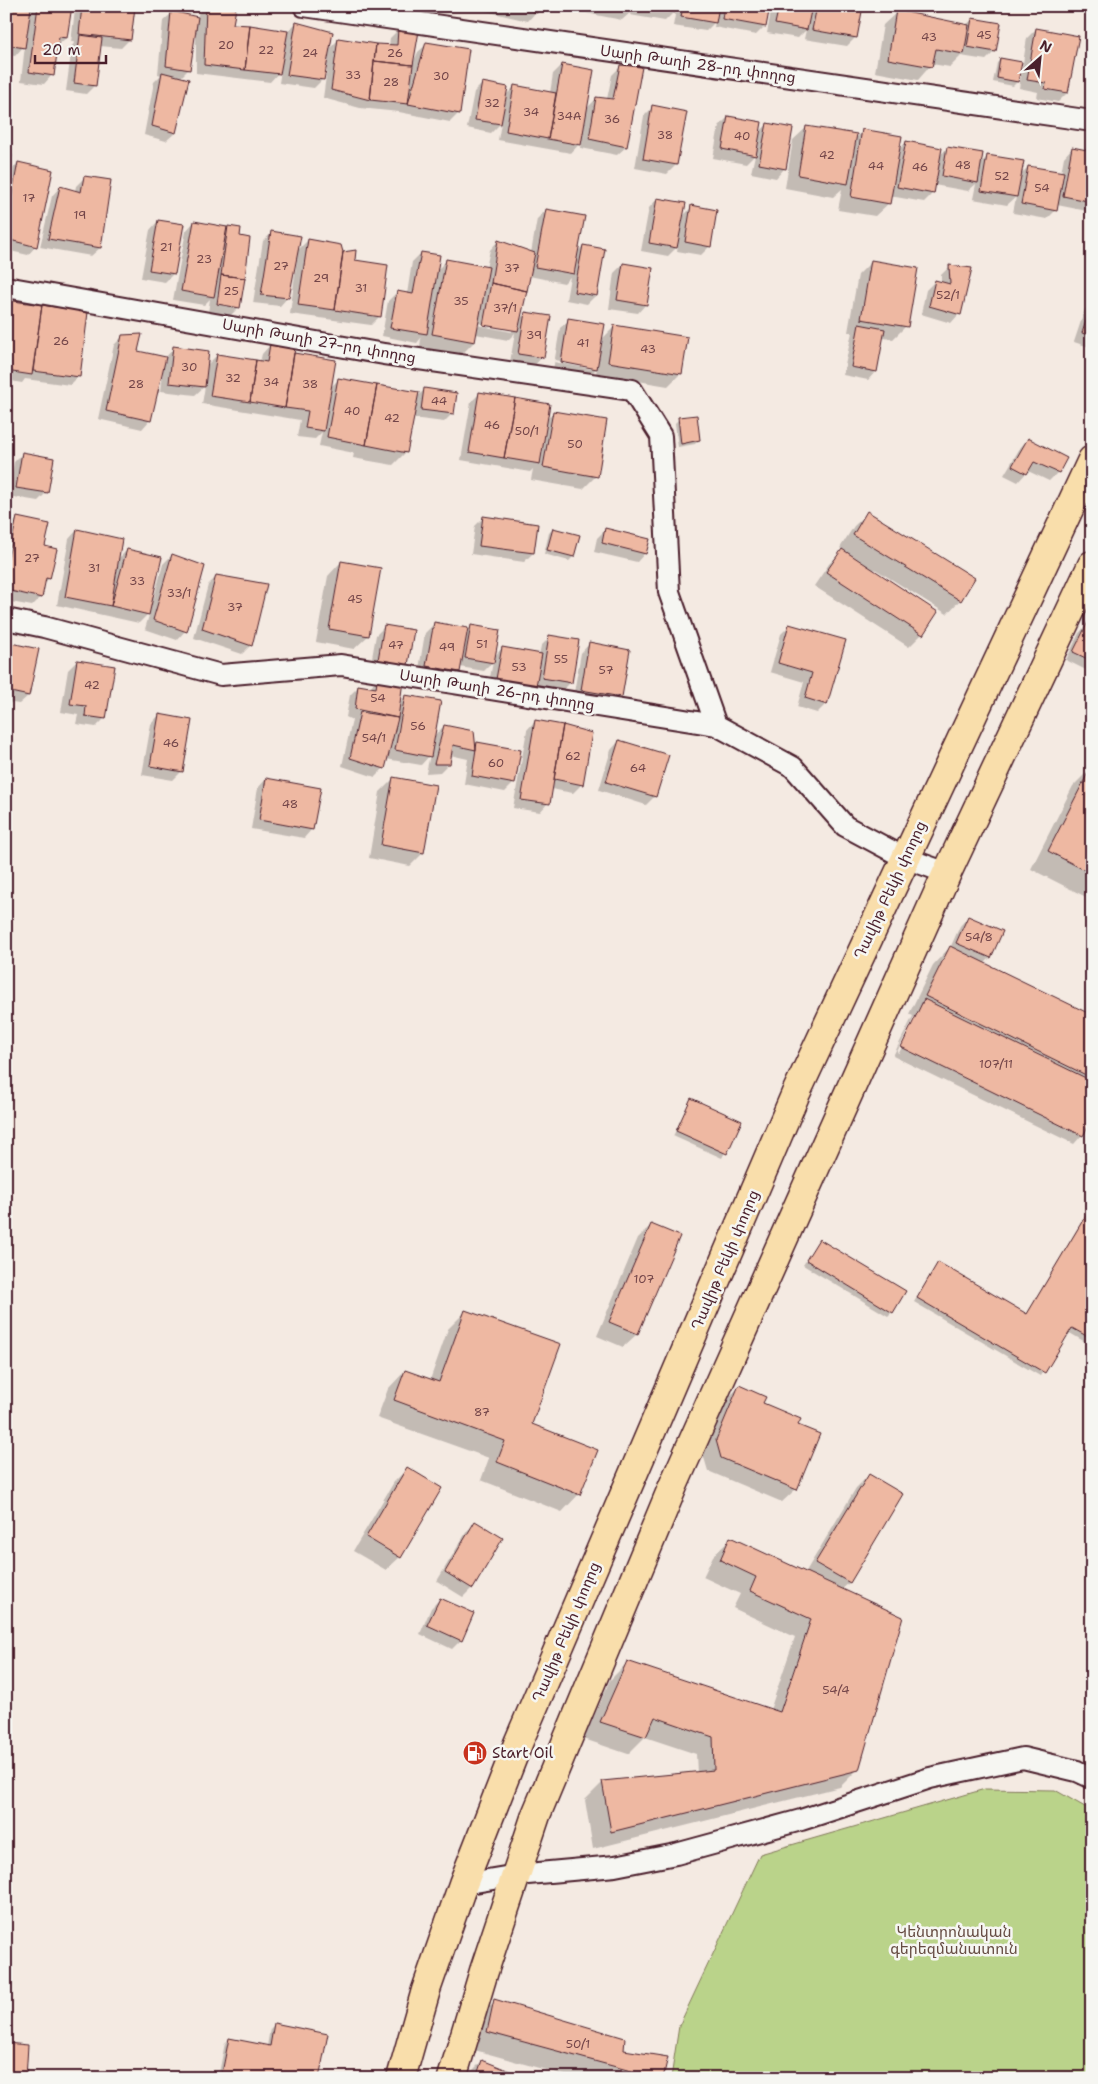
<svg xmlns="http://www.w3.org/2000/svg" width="1098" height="2084" viewBox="0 0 1098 2084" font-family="'Shantell Sans','Noto Sans Armenian',sans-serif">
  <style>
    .green { fill: #bad38a; stroke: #82795a }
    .shadow { fill: #0003; fill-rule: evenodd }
    .building { fill: #eeb8a2; stroke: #4a1f2b }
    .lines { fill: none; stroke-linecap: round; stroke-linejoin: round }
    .minor-casing { stroke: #4a1f2b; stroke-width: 24 }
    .primary-casing { stroke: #4a1f2b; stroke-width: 31 }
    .minor { stroke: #f6f6f2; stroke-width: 20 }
    .primary { stroke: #f9deab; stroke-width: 28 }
    .labels { text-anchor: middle; stroke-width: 5; stroke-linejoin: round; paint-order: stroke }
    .number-label { font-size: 12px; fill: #734549 }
    .street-label { font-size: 15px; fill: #4a1f2b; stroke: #f6f6f2 }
    .poi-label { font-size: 15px; fill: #4a1f2b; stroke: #f6f6f2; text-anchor: start }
    .park-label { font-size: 15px; fill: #664c43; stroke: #f6f6f2 }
  </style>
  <rect width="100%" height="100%" fill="#f4eae2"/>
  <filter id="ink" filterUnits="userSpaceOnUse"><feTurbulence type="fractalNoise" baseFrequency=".02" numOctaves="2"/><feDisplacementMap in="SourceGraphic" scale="10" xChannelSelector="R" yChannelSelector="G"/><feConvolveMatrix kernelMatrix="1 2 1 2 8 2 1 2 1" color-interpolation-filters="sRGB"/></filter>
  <g filter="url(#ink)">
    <path class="green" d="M985,1789L1055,1790L1092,1811V2078H671L679,2026L760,1854Z"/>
    <path class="shadow" d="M6,6L30,9L31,6H70L66,38L57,46L52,75L44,84L21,81L25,45L15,56L6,55Z
      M79,6L134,8L130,39L121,48L100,46L95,85L86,94L66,91L72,46L75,42H71L75,10Z
      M205,6L234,9L232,25L287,32L296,23L329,49L338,40L389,46L390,38L399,29L413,63L418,52L427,44L459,113L450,122L399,112L360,108L323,98L327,69H325L323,79L314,88L279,83L281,70L270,82L196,73V21L188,70L180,78L175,133L166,141L144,135L154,82L161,75L158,74L163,21L172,13L198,18V14Z
      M464,6H538L536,12L528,21Z
      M550,6H769L765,26L756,35L714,27L715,22L706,31L673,26L676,10L665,21L630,15L631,12L622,20Z
      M772,6H862L856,37L847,46L804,39L806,30L798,38L767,33Z
      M897,12L966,25L973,19L995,51L986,60L961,56L950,67L932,64L918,80L875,72L883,25Z
      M1036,29L1067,93L1058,102L1037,98L1038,92L1019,88L1027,38Z
      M1001,59L1017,82L1013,86L993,82L997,63Z
      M562,65L586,109L597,98L607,99L612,75L621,66L626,147L617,155L581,148L582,141L571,153L498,140L501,123L491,133L467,128L474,92L482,84L505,96L514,87L550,93L553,74Z
      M653,107L676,165L667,174L635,168L644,116Z
      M728,117L758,133L767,125L792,129L784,169L776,178L751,173L755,155L746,164L713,158L719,126Z
      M807,127L855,139L863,131L898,151L906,142L939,157L947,148L980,164L988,156L1020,175L1028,167L1061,173L1064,157L1072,148L1092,152V212L1057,205L1056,210L1047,219L1013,213L1016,197L1007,205L973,199L976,184L968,191L934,185L933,193L924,202L890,196L889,203L875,216L838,210L842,189L833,197L785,188L793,140Z
      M6,156L8,173L18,163L36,246L28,255L6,250Z
      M85,177L100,248L91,256L40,247L52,196L60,187L75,191L76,186Z
      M657,199L682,217L692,207L710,246L701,255L677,251L678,246L668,256L641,251L649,208Z
      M546,210L577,252L583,246L596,295L587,304L566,300L570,277L564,283L529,276L520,319L526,313L542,357L534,366L510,362L515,333L508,340L476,334L474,342L461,355L420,347L421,338L417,343L382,336L388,301L397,292L407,294L412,262L421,253L436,271L447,260L486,268L490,250L498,241L531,253L537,219ZM477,323L512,329V332L477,325Z
      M158,221L174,273L165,282L141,278L150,230Z
      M194,222L239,229V307L230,316L208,313L210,299L204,305L173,300L186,231Z
      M272,233L288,297L280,306L253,303L263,241Z
      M308,240L342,253L353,262L380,316L371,325L290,314L298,250Z
      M872,261L906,326L893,339L883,338L876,371L868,380L843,375L852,332H848L858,275Z
      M623,264L646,304L638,313L609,309L614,273Z
      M950,266L959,314L951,323L921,314L926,290L935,281L941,283V275Z
      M1092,293V348L1074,342L1085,309L1090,304Z
      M6,301L87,313L79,376L70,385L25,379L22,383L6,380Z
      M569,320L601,340L614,327L681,373L668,386L596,374L597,368L588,377L553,370L560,328ZM555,360L591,366V369L554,362Z
      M123,336L136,352L165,358L174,348L206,366L217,355L260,362L262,354L270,345L292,354L330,388L339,379L416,398L425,389L452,414L444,422L412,418L406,452L393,465L353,458L354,453L319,446L322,432L315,439L297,437L300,420L202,404L205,386L195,395L161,391L163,371L161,370L150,420L142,429L98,419L114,345Z
      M480,393L546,420L554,412L596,476L583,489L531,480L533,469L530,472L461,460L471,402Z
      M679,419L699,440L695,444L678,447L675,423Z
      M1028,439L1058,472L1049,481L1028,471L1018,482L1004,475L1020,448Z
      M23,453L47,492L38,501L8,496L14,462Z
      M868,513L974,578L960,600L947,614L875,569L873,571L922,634L909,647L814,586L829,564L843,550L840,548L854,526Z
      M484,517L533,553L524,562L471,554L475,526Z
      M17,519L44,547L49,578L44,584L41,597L32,606L6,601V538L8,527Z
      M553,529L573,557L569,561L544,554L549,533Z
      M606,529L645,553L637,562L594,552L597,538Z
      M77,530L117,560L127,550L152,598H154L163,564L172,555L185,631L177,640L145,629L150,612L139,623L57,605L69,539Z
      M341,562L368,636L354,649L316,642L328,576Z
      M217,576L265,585L250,646L242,654L194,638L208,585Z
      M434,624L468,630L472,626L494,657L502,648L539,655L541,646L550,637L571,682L562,691L488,688L493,662L484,671L460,667L459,672L451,680L418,675L425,633Z
      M1088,624L1092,626V673L1066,660L1079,633Z
      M790,625L845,641L826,704L817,713L797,707L804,682L770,672L781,634Z
      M385,626L407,664L398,673L370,669L376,635Z
      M6,644L28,696L19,704L6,702Z
      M589,644L621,696L612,705L573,698L581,653Z
      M77,661L105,718L96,727L76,724L78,715L61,712L68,670Z
      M379,677L399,703L405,697L433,737L444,726L474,746L477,743L519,751L513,784L505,792L464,784L468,759L450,755L449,763L440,772L426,773L430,755L421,765L386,759L384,768L375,777L342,766L352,720L346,717L350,695L359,686L369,688Z
      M159,715L182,771L173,780L142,775L151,724Z
      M535,721L582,784L573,793L551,789L548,803L540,812L513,808L527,730Z
      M619,741L655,796L646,805L599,790L611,750Z
      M1091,768L1092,769V900L1031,869L1073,786Z
      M266,779L312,829L304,838L251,829L258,788Z
      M393,779L423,853L410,866L369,858L380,792Z
      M968,917L1001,931L990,958L984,964L1092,1016V1116L1082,1135L1074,1144L893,1056L913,1016L909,1014L933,965L951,946L960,926ZM914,1017H917L899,1053L897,1052Z
      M691,1100L740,1122L722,1158L673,1136Z
      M1092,1204V1346L1068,1332L1040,1376L914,1302L938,1263L1026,1315Z
      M651,1225L678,1236L637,1334L623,1347L597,1336L638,1238Z
      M820,1240L892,1312L888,1316L803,1265Z
      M466,1311L530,1425L579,1494L562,1512L481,1480L489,1458L377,1418L388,1389L405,1371L430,1380L448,1329Z
      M739,1387L797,1425L796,1489L782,1502L708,1471L703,1454L726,1400Z
      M407,1469L400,1557L386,1570L353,1551L394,1482Z
      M869,1475L902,1495L849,1583L841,1590L858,1769L840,1787L593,1849L585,1800L602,1783L697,1773L696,1754L645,1737L628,1754L584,1739L610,1680L628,1662L770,1710L795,1637L733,1608L740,1594L703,1577L713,1556L731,1539L805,1573L856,1488Z
      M476,1523L472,1588L463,1597L437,1581L467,1531Z
      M440,1599L461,1640L452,1649L420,1634L431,1608Z
      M495,2001L622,2051L662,2078H575L471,2049L477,2018Z
      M274,2025L318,2078H218L225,2043L229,2039L267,2046L270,2029Z
      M482,2061L523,2078H465Z"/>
    <path class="building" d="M6,6L31,8L25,48L6,45Z
      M38,6H72L67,38L59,37L54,76L29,72Z
      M82,6L135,7L131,40L79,34Z
      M206,6L236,8L233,24L250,25L245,70L204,65Z
      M519,6H539L537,13Z
      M598,6H633L632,12Z
      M638,6H676L675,13Z
      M683,6H719L716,23L681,17Z
      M724,6H770L766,27L722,19Z
      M779,6H812L807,30L775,24Z
      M817,6H863L857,38L812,30Z
      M896,10L969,25L964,54L936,49L932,67L888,59Z
      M171,11L198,17L190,70L166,66Z
      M972,18L1001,23L996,52L967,47Z
      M296,22L333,32L324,80L287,75Z
      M250,25L288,31L280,74L245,70Z
      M398,28L419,31L413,65L374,61L376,44L397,45Z
      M1036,28L1079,36L1068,93L1045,89L1046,83L1027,80Z
      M80,35L102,38L96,86L74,83Z
      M338,38L376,44L370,100L331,90Z
      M426,42L469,49L460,114L408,104Z
      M1000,58L1022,62L1018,82L997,78Z
      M374,61L413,65L408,104L370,100Z
      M562,64L594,70L581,145L548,139Z
      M620,65L642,67L627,147L589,139L596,97L613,99Z
      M162,72L189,79L176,133L152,126Z
      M482,82L508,87L501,124L475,120Z
      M514,85L556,93L548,139L506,131Z
      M652,105L687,112L677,165L643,159Z
      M728,116L762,122L756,156L722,149Z
      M767,123L793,128L786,169L759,164Z
      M806,126L857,134L848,184L798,175Z
      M862,129L902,136L890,204L851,197Z
      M906,141L942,148L934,194L897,187Z
      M947,147L983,153L978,183L942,176Z
      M1072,147L1092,151V202L1063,196Z
      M6,154L12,155L6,198Z
      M987,155L1024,161L1017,197L981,191Z
      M18,162L53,170L37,247L6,239V226Z
      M1028,166L1064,172L1057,211L1021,204Z
      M84,176L111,180L101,248L48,239L60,186L81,192Z
      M657,198L686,203L677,248L649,243Z
      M691,205L717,210L711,247L685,242Z
      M546,209L585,216L574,274L535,267Z
      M158,220L184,224L175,274L149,270Z
      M194,221L227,227L214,297L181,291Z
      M228,226L241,228L240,236L250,238L245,278L221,275Z
      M271,231L301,236L289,298L261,295Z
      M308,239L341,245L343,252L335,310L298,305Z
      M498,240L535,253L527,291L491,283Z
      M583,245L605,249L597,296L574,292Z
      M356,250L355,260L388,265L381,317L335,310L343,252Z
      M421,252L440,255L427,334L390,328L397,291L413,294Z
      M446,259L489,267L475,342L432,334Z
      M871,260L918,268L908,327L861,319Z
      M623,263L653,268L647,305L617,300Z
      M949,265L972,268L961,315L929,306L935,280L950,284Z
      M221,275L245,278L240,308L217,304Z
      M491,283L527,291L518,331L483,325Z
      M6,300L42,305L32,375L6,371Z
      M1092,303V336L1082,333Z
      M42,305L88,312L80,377L33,371Z
      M525,312L551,316L544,358L518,354Z
      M568,318L605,324L597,369L561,362Z
      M859,324L885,329L877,372L851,367Z
      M614,325L688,337L682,374L608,362Z
      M142,334L138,351L166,357L151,421L106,411L122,335Z
      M270,344L295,348L285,408L250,402L256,360L267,362Z
      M173,346L209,351L205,387L169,383Z
      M294,353L336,360L324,431L305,428L308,411L285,408Z
      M217,354L256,360L250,402L210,396Z
      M338,378L377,385L366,445L327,437Z
      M377,385L419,392L407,453L366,445Z
      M424,388L457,393L454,414L421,410Z
      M479,392L515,398L504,458L469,452Z
      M515,398L550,404L540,464L504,458Z
      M553,411L607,420L598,477L543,467Z
      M697,415L700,440L681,444L678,417Z
      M1028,438L1067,458L1059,473L1034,462L1027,474L1012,466Z
      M22,452L54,458L48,493L16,488Z
      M867,511L975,578L961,601L853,535Z
      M483,516L538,524L534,553L479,546Z
      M17,517L50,524L45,546L57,549L50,579L46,578L42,598L6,590V558H8Z
      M553,528L580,535L574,557L547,550Z
      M605,528L650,539L646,554L602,543Z
      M77,529L122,539L111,606L65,597Z
      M127,549L162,557L149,615L111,606Z
      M842,549L938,612L923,635L826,572Z
      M172,554L205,566L187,632L153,620Z
      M341,561L381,568L369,636L329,629Z
      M216,575L267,584L252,646L202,629Z
      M434,622L468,628L460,672L426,666Z
      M1088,622L1092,624V661L1073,652Z
      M789,624L846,640L827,705L805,698L812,673L778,663Z
      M384,625L414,630L408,665L378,660Z
      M471,625L500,630L494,663L465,658Z
      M549,635L579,640L572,683L542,678Z
      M6,642L39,649L29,696L6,691Z
      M589,642L630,650L622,697L581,690Z
      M502,647L542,654L536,686L496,679Z
      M77,660L115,666L106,719L85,716L86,706L70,704Z
      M378,676L403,681L398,718L355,709L358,685L376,688Z
      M405,695L441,701L431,757L395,750Z
      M360,712L398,718L385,769L350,758Z
      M159,714L192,720L183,772L150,766Z
      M535,720L563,725L550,804L521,800Z
      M444,725L474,731L476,750L453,745L450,764H434Z
      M563,725L592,733L583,785L554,779Z
      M619,740L669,755L656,797L606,782Z
      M477,742L521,750L515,784L472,776Z
      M1091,767H1092V874L1048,851Z
      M393,777L436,785L424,853L381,845Z
      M266,778L321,788L313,830L259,820Z
      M968,916L1003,931L991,958L956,943Z
      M950,946L1092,1015V1078L925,996Z
      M924,999L1092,1081V1119L1083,1136L901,1047Z
      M691,1098L742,1121L727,1154L676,1131Z
      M1092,1205V1339L1072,1328L1045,1373L917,1298L938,1262L1027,1314Z
      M651,1224L680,1236L638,1334L609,1322Z
      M819,1239L906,1291L893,1313L806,1260Z
      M465,1310L561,1344L532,1424L598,1450L580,1495L497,1462L505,1441L394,1400L405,1370L439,1382Z
      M739,1385L766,1397L763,1403L801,1419L798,1425L820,1434L797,1490L721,1458L716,1440Z
      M407,1467L442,1488L401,1558L366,1537Z
      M869,1474L903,1494L850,1583L815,1563Z
      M475,1521L503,1538L473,1589L445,1572Z
      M730,1537L903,1617L859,1770L611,1832L602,1781L714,1770L713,1737L655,1717L646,1737L600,1722L627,1661L780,1712L811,1619L750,1591L756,1577L720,1560Z
      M440,1598L474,1613L462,1641L427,1625Z
      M494,1999L625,2038L624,2050L668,2057L663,2078H629L631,2071L487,2032Z
      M274,2023L328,2034L319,2078H221L229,2038L270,2046Z
      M6,2043L28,2045L26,2078H6Z
      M482,2060L527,2078H476Z"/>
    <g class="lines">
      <defs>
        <path id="minor" d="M304,6L1092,121
          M6,287L384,354L632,390L661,436L669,592L716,725
          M6,619L44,627L221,675L341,665L716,725L793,767L845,826L905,858L947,873
          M463,1884L517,1875L615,1866L676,1854L801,1820L930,1778L1023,1758L1077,1771L1092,1778"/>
        <path id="primary" d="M401,2078L426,1990L463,1884L519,1741L796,1093L1092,460
          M452,2078L484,1971L536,1815L673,1486L947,873L1092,565"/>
      </defs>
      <use href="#minor" class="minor-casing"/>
      <use href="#primary" class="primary-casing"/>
      <use href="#minor" class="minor"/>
      <use href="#primary" class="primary"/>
    </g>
  </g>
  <defs>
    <symbol id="fuel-disc" viewBox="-11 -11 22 22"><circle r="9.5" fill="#c8321e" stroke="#f6f6f2"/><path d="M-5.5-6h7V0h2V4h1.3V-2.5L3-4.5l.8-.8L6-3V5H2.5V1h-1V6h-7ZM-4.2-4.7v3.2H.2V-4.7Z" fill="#fff"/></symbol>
  </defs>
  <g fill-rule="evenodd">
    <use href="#fuel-disc" x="461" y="1739" width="28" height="28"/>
  </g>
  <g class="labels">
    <g class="number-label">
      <text x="984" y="39">45</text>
      <text x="929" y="41">43</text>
      <text x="226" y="49">20</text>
      <text x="266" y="54">22</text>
      <text x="310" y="57">24</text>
      <text x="395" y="57">26</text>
      <text x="353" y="79">33</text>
      <text x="441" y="80">30</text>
      <text x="391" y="86">28</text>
      <text x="492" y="107">32</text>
      <text x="531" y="116">34</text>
      <text x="569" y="120">34А</text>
      <text x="612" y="123">36</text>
      <text x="665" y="139">38</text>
      <text x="742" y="140">40</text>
      <text x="827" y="159">42</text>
      <text x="963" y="169">48</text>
      <text x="876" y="170">44</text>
      <text x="920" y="171">46</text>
      <text x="1002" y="180">52</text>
      <text x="1042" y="192">54</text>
      <text x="29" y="202">17</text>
      <text x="80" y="219">19</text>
      <text x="166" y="251">21</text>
      <text x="204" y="263">23</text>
      <text x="281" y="270">27</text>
      <text x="512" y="272">37</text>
      <text x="321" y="282">29</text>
      <text x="361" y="292">31</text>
      <text x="231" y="295">25</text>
      <text x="948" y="299">52/1</text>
      <text x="461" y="305">35</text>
      <text x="505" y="312">37/1</text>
      <text x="534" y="339">39</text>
      <text x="61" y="345">26</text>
      <text x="583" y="347">41</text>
      <text x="648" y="353">43</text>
      <text x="189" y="371">30</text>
      <text x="233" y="382">32</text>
      <text x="271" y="386">34</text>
      <text x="136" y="388">28</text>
      <text x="310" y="388">38</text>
      <text x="439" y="405">44</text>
      <text x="352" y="415">40</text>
      <text x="392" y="422">42</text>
      <text x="492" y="429">46</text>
      <text x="527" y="435">50/1</text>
      <text x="575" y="448">50</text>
      <text x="32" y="562">27</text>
      <text x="94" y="572">31</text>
      <text x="137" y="585">33</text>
      <text x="179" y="597">33/1</text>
      <text x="355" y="603">45</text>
      <text x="235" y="611">37</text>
      <text x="482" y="648">51</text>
      <text x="396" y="649">47</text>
      <text x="447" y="651">49</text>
      <text x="561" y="663">55</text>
      <text x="519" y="671">53</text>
      <text x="606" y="674">57</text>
      <text x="92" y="689">42</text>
      <text x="378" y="702">54</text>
      <text x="418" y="730">56</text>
      <text x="374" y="742">54/1</text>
      <text x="171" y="747">46</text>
      <text x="573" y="760">62</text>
      <text x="496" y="767">60</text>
      <text x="638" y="772">64</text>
      <text x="290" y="808">48</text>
      <text x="979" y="941">54/8</text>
      <text x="996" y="1068">107/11</text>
      <text x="644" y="1283">107</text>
      <text x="482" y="1416">87</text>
      <text x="836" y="1694">54/4</text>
      <text x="578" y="2048">50/1</text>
    </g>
    <g class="street-label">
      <text transform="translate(698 64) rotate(8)" y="5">Սարի Թաղի 28-րդ փողոց</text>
      <text transform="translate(319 341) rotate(10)" y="5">Սարի Թաղի 27-րդ փողոց</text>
      <text transform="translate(497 690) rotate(9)" y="5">Սարի Թաղի 26-րդ փողոց</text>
      <text transform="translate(890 890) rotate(-65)" y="5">Դավիթ Բեկի փողոց</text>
      <text transform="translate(725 1260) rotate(-67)" y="5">Դավիթ Բեկի փողոց</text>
      <text transform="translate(566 1632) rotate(-67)" y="5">Դավիթ Բեկի փողոց</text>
    </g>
    <g class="poi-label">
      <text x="492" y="1758">Start Oil</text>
    </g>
    <g class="park-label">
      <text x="954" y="1937">Կենտրոնական<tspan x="954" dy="17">գերեզմանատուն</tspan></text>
    </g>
  </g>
  <rect width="1098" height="2084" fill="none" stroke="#f6f6f2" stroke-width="25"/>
  <rect x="12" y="12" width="1073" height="2059" fill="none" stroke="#4a1f2b" stroke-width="2" filter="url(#ink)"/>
  <g transform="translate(1040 58) rotate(27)" stroke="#f6f6f2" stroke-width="4" paint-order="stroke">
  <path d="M0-4L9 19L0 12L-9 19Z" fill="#4a1f2b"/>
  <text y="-8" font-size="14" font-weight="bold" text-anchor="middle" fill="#4a1f2b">N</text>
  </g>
  <path d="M35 55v8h71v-8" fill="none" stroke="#4a1f2b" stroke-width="2.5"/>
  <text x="42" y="55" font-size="15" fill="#4a1f2b" stroke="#f6f6f2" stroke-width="4" paint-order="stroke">20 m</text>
</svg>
